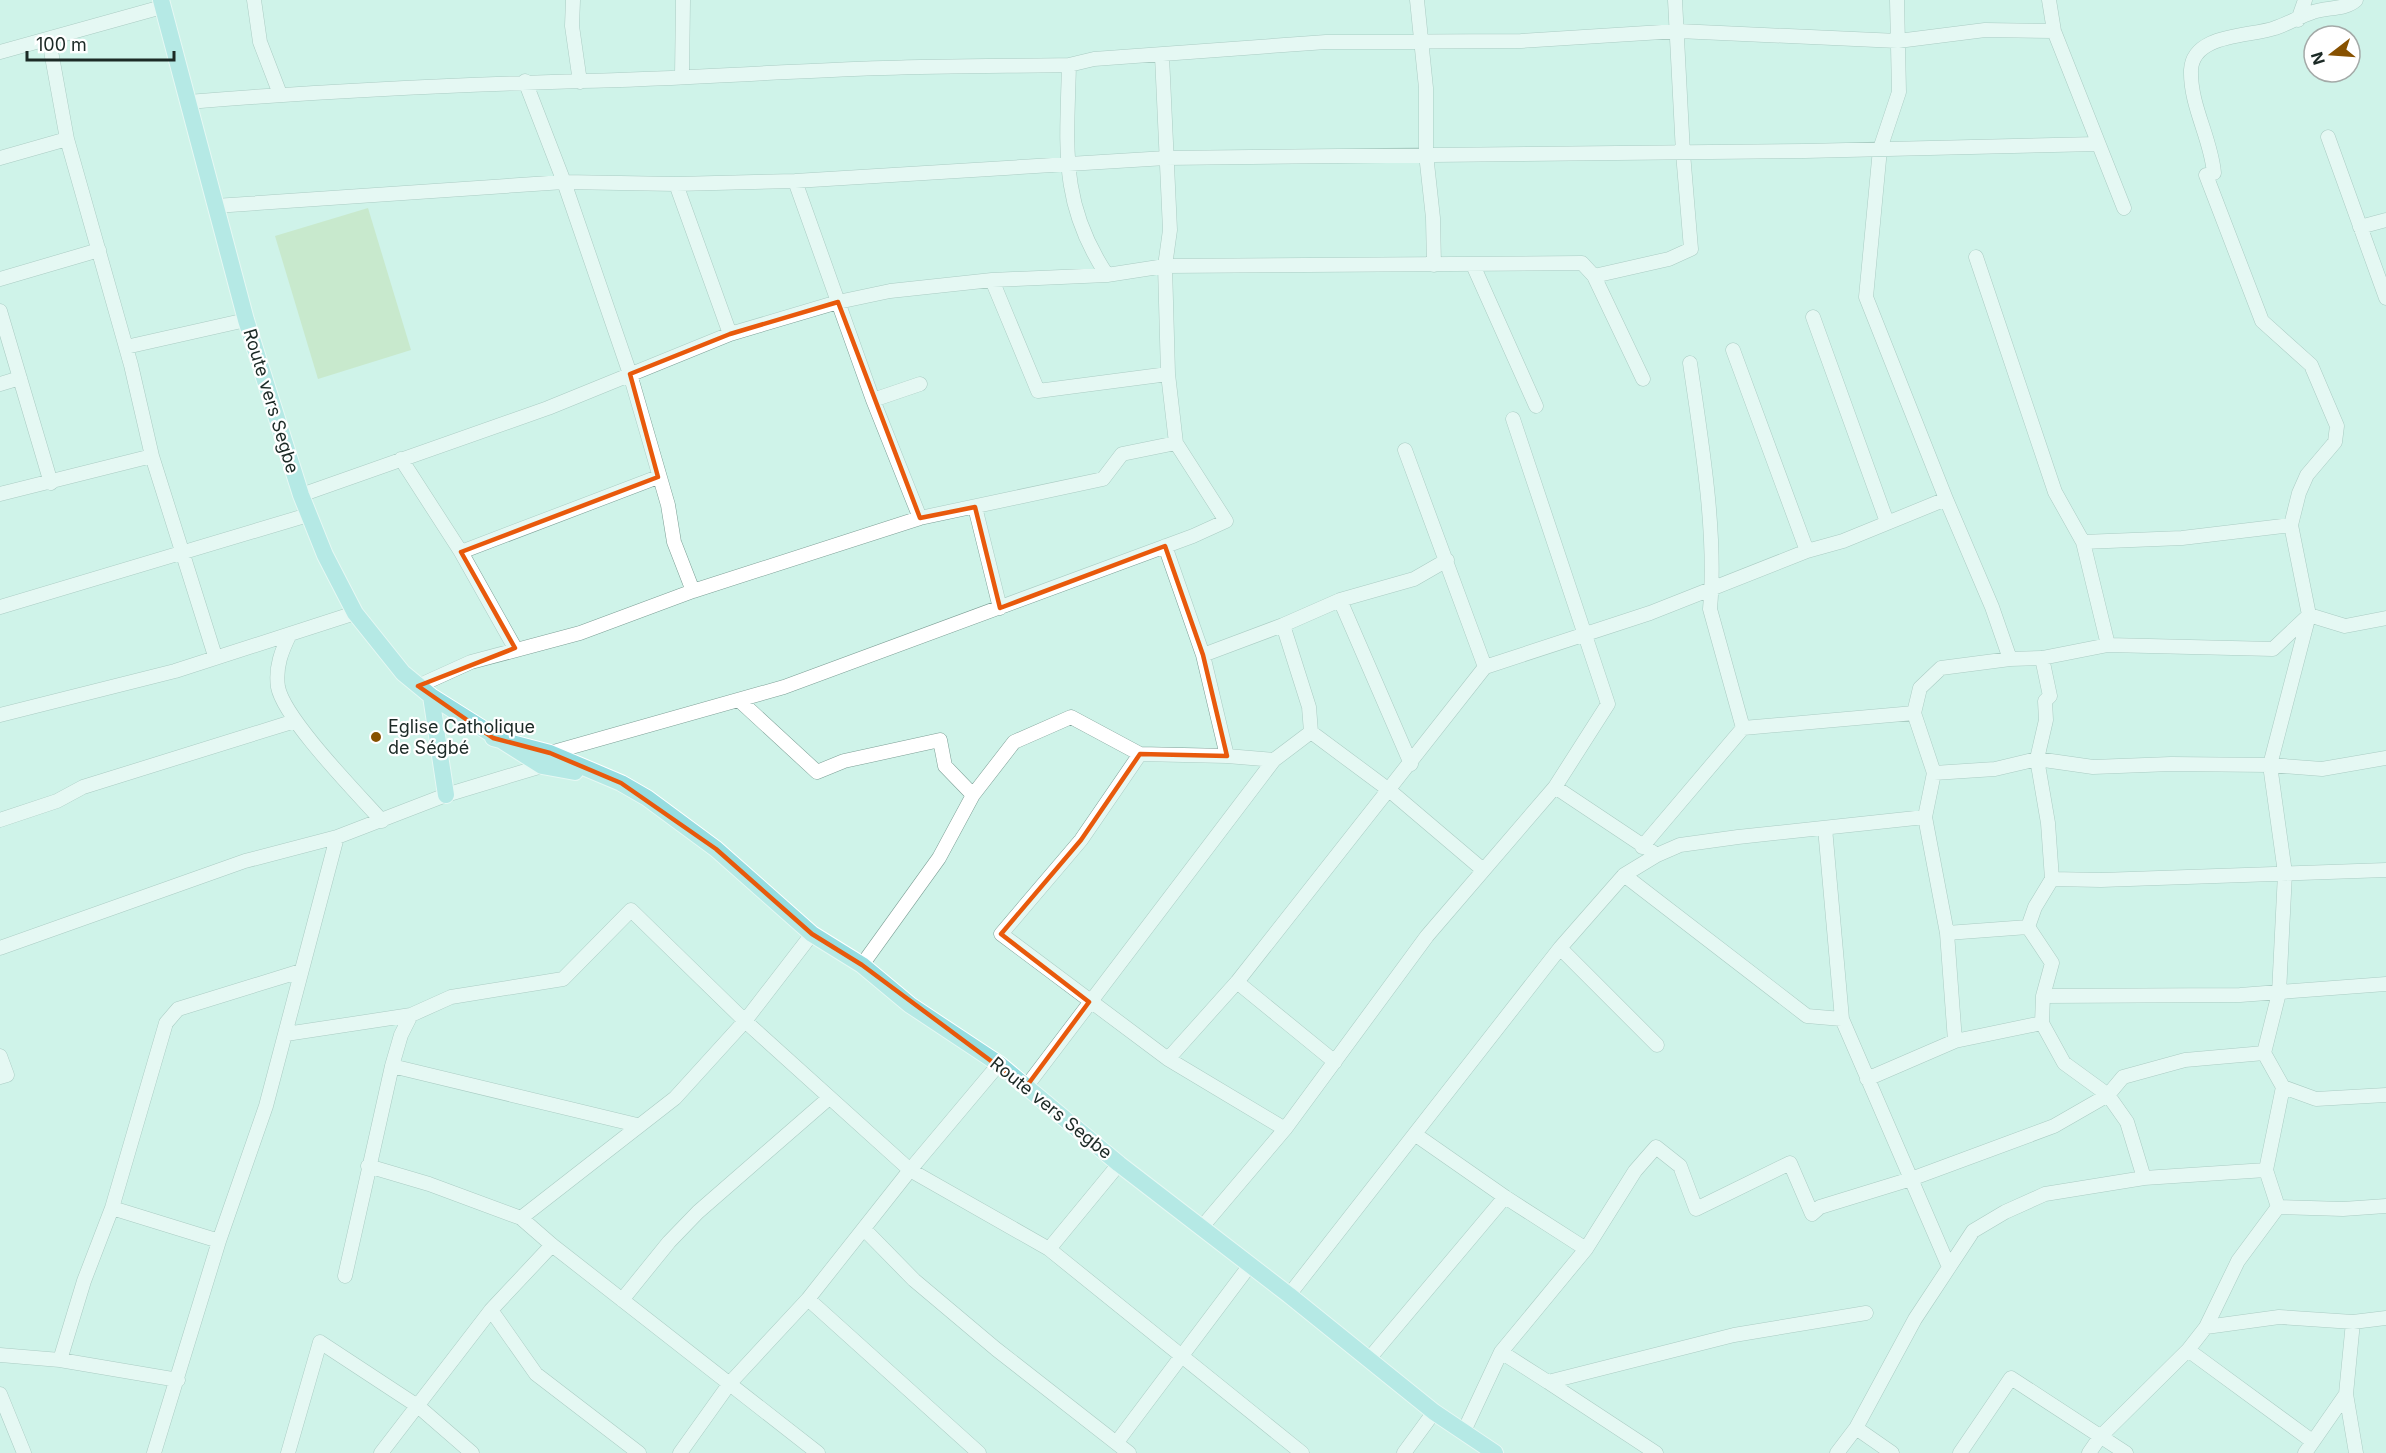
<svg xmlns="http://www.w3.org/2000/svg" width="2386" height="1453" viewBox="0 0 2386 1453" font-family="Inter,sans-serif">
  <style>
    .green { fill: #bfdeaa }
    .lines { fill: none; stroke-linecap: round; stroke-linejoin: round }
    .minor-casing { stroke: #7d9f96; stroke-width: 15 }
    .major-casing { stroke: #fff; stroke-width: 18 }
    .minor { stroke: #fff; stroke-width: 14 }
    .major { stroke: #96dde0; stroke-width: 16 }
    .marked { fill: none; stroke: #e8590c; stroke-width: 4.5; stroke-linejoin: round }
    .poi-dot { fill: #875100; stroke: #fff; stroke-width: 2 }
    .labels { text-anchor: middle; stroke-width: 4.5; stroke-linejoin: round; paint-order: stroke }
    .street-label { font-size: 18px; fill: #1c2a26; stroke: #fff }
    .poi-label { font-size: 18px; fill: #1c2a26; stroke: #fff; text-anchor: start }
  </style>
  <rect width="100%" height="100%" fill="#cff3e9"/>
  <path class="green" d="M368,208L411,350L318,379L275,236Z"/>
  <g class="lines">
    <defs>
      <path id="minor" d="M254,0L260,42L280,94
        M573,0L572,26L580,82
        M1417,0L1426,88V154L1433,218L1434,265
        M1897,0L1899,92L1880,149L1866,297L1946,499L1992,607L2010,659
        M2049,0L2054,31L2124,208
        M2298,20L2305,0
        M49,40L67,139L131,365L152,456L215,656
        M0,52L162,7
        M1069,65C1067,147 1059,203 1107,275
        M682,76L683,0
        M525,81L564,182L630,374L668,505L674,542L693,591
        M188,102C319,91 450,85 581,81C682,79 783,71 884,68C946,66 1008,66 1069,65L1094,59L1326,42L1521,41L1678,31L1898,41L1985,30L2054,31
        M2328,137L2386,298
        M0,158L67,139
        M2214,173C2211,138 2190,106 2191,70C2193,33 2250,37 2275,28C2288,24 2300,16 2313,12C2327,7 2345,10 2356,0
        M2206,175L2262,321L2311,365L2337,426L2335,442L2307,475L2299,493L2291,525L2309,615L2270,765L2285,873L2279,993L2264,1053L2283,1087L2316,1099L2386,1095
        M795,181L873,400L920,518
        M676,184L730,334
        M215,206L564,182L676,184L795,181L1166,158L1805,151L2097,144
        M2360,227L2386,220
        M1976,257L2055,492L2083,542L2108,645
        M1473,265L1536,406
        M1594,276L1669,259L1691,249L1683,153L1675,0
        M0,279L99,250
        M992,280L1038,391L1168,374
        M0,311L51,483
        M1813,317L1887,522
        M126,347L246,320
        M1733,350L1807,551
        M0,384L20,378
        M873,400L920,384
        M1405,450L1485,667
        M401,459L461,552L515,648
        M0,494L152,456
        M301,495L548,408L730,334L838,302L890,291L992,280L1107,275L1165,266L1582,263L1594,276L1643,379
        M975,507L1000,608
        M2083,542L2182,538L2291,525
        M1165,546L1203,655L1227,756
        M461,552L658,477
        M1447,560L1414,579L1340,600L1283,625L1309,707L1311,732L1389,790L1482,869
        M1340,600L1411,764
        M0,607L308,515
        M290,634C282,650 275,667 278,687C284,719 358,794 382,821
        M1203,655L1283,625
        M2042,658L2050,696L2045,701L2046,720L2037,759L2048,823L2052,879L2035,907L2028,927L2052,963L2043,996L2042,1023L2064,1063L2108,1095L2127,1122L2144,1178L2266,1170L2278,1207
        M418,686L471,662L580,633L693,591L920,518L1103,479L1122,454L1176,443
        M740,701L817,772L844,761L940,740L945,766L973,795L1014,742L1071,717L1140,754
        M0,715L175,671L355,613
        M1743,728L1914,713
        M550,753L784,687L1193,536L1226,521L1176,443L1168,374L1165,266L1170,230L1162,56
        M1274,760L1227,756L1140,754L1081,840L1001,934L1168,1059L1285,1129
        M1934,773L1995,769L2037,759L2093,767L2171,764L2270,765L2322,769L2386,758
        M1555,787L1657,855L1680,845L1738,837L1925,817
        M0,820L57,801L83,787L295,721
        M1825,828L1842,1019L1949,1267
        M1642,847L1743,728L1710,609C1717,532 1701,439 1690,363
        M1657,855L1624,875L1807,1016L1842,1019
        M2052,879L2101,880L2386,870
        M1947,933L2028,927
        M0,948L245,861L337,837L446,795L542,766
        M1560,948L1657,1045
        M862,965L939,858L973,795
        M1237,982L1335,1062
        M2043,996L2240,995L2386,984
        M286,1034L411,1015L451,997L563,979L631,910L745,1021L910,1170L1049,1249L1302,1453
        M1955,1041L1947,933L1925,817L1934,773L1914,713L1920,688L1941,668L2010,659L2042,658L2108,645L2273,649L2309,615L2345,626L2386,618
        M0,1056L7,1075L0,1077
        M1168,1059L1237,982L1485,667L1650,613L1807,551L1843,541L1946,499
        M392,1066L637,1125
        M1867,1079L1955,1041L2042,1023
        M1026,1087L1274,760L1311,732
        M1416,1135L1505,1197
        M368,1166L429,1184L521,1218L552,1245L818,1453
        M2266,1170L2283,1087
        M112,1208L219,1241
        M521,1218L675,1098L745,1021L812,934
        M1202,1227L1285,1129L1427,936L1555,787L1608,704L1513,419
        M865,1230L914,1280L996,1349L1129,1453
        M1049,1249L1119,1164
        M345,1276L392,1066L401,1035L411,1015
        M1289,1295L1560,948L1624,875
        M808,1299L979,1453
        M622,1300L669,1242L698,1212L829,1098
        M491,1310L536,1374L639,1453
        M2353,1322L2346,1394L2356,1453
        M2206,1327L2279,1317L2353,1322L2386,1318
        M2188,1350L2312,1441
        M1501,1352L1548,1382L1734,1335L1866,1313
        M0,1355L60,1360L178,1380
        M60,1360L84,1281L112,1208L166,1023L178,1009L301,971
        M1368,1360L1505,1197L1586,1249
        M1548,1382L1656,1453
        M0,1394L24,1453
        M1856,1428L1892,1453
        M1464,1431L1501,1352L1586,1249L1635,1171L1656,1147L1680,1166L1696,1209L1790,1163L1812,1214L1820,1207L1911,1179L2054,1126L2108,1095L2123,1077L2185,1060L2264,1053
        M1117,1442L1250,1265
        M154,1453L219,1241L266,1106L337,837
        M288,1453L320,1342L419,1407L472,1453
        M381,1453L491,1310L552,1245
        M680,1453L730,1383L808,1299L910,1170L999,1064
        M1404,1453L1434,1412
        M1837,1453L1856,1428L1915,1319L1973,1231L2005,1212L2045,1194L2144,1178
        M1960,1453L2011,1378L2126,1453
        M2089,1453L2100,1437L2188,1350L2206,1327L2238,1261L2278,1207L2343,1209L2386,1206
        M2305,1453L2346,1394"/>
      <path id="major" d="M161,0L246,320L301,495L325,555L355,613L403,673L431,696L542,766L575,772
        M431,696L446,795
        M493,738L550,753L621,783L647,798L716,849L812,934L862,965L910,1005L999,1064L1119,1164L1289,1295L1434,1412L1495,1453"/>
    </defs>
    <use href="#minor" class="minor-casing"/>
    <use href="#major" class="major-casing"/>
    <use href="#minor" class="minor"/>
    <use href="#major" class="major"/>
  </g>
  <path d="M0 0H2386V1453H0ZM838,302L920,518L975,507L1000,608L1165,546L1203,655L1227,756L1140,754L1081,840L1001,934L1089,1002L1026,1087L862,965L812,934L716,849L621,783L550,753L493,738L418,686L515,648L461,552L658,477L630,374L730,334Z" fill="#cff3e9" fill-opacity=".55" fill-rule="evenodd"/>
  <path class="marked" d="M838,302L920,518L975,507L1000,608L1165,546L1203,655L1227,756L1140,754L1081,840L1001,934L1089,1002L1026,1087L862,965L812,934L716,849L621,783L550,753L493,738L418,686L515,648L461,552L658,477L630,374L730,334Z"/>
  <circle class="poi-dot" cx="376" cy="737" r="6"/>
  <g class="labels">
    <g class="street-label">
      <text transform="translate(271 401) rotate(73)" y="6">Route vers Segbe</text>
      <text transform="translate(1051 1108) rotate(39)" y="6">Route vers Segbe</text>
    </g>
    <g class="poi-label">
      <text x="388" y="733">Eglise Catholique<tspan x="388" dy="21">de Ségbé</tspan></text>
    </g>
  </g>
  <g transform="translate(2332 54) rotate(253)"><circle r="28" fill="#ffffff" stroke="#a4aaa8" stroke-width="1.5"/>
  <path d="M0-4.5L10 22L0 15L-10 22Z" fill="#875100"/>
  <text y="-9" font-size="16" font-weight="bold" text-anchor="middle" fill="#1c2a26">N</text>
  </g>
  <path d="M27 51v9h147v-9" fill="none" stroke="#1c2a26" stroke-width="3"/>
  <text x="36" y="51" font-size="18" fill="#1c2a26" stroke="#ffffff" stroke-width="4.5" paint-order="stroke">100 m</text>
</svg>
